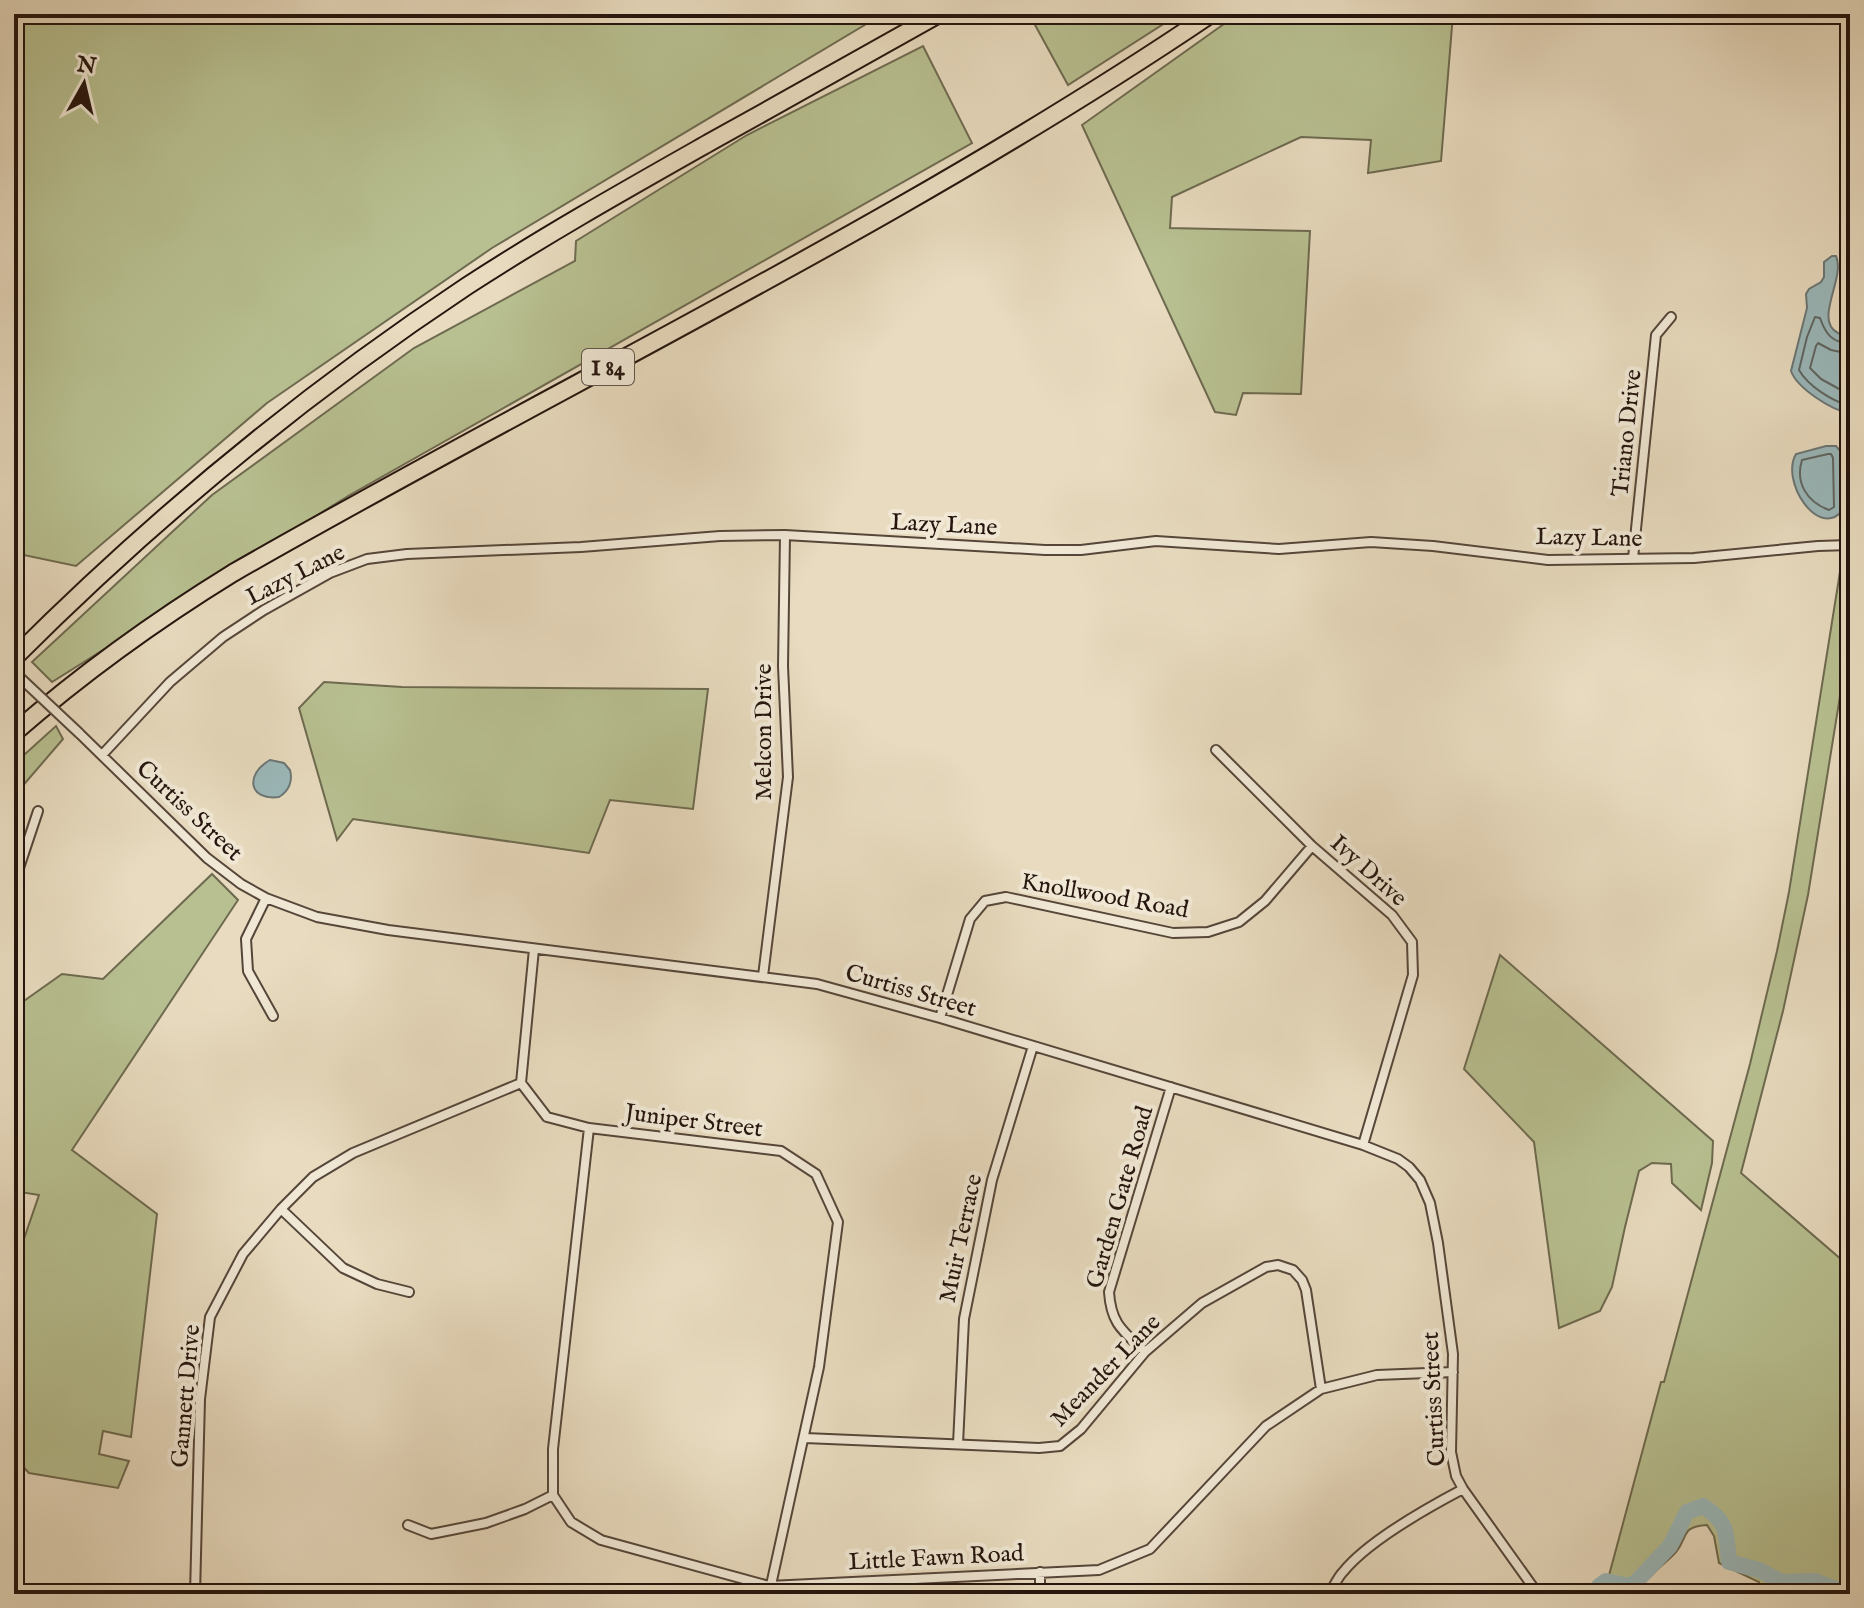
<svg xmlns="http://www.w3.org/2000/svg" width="1864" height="1608" viewBox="0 0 1864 1608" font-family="'IM FELL English',serif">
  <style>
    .green { fill: #b8c091; stroke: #6e6a50; stroke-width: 2 }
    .water { fill: #9bb9bb; stroke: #6c7776; stroke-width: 2 }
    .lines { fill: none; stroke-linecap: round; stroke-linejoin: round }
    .shore { stroke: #606764; stroke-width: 2 }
    .stream { stroke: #6c7776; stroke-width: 3 }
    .river { stroke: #9bb9bb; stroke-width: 16 }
    .street-casing { stroke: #56463a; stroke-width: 12 }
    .highway-casing { stroke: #25150e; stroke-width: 20 }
    .street { stroke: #f0e8d5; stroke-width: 8 }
    .highway { stroke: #e8dbbf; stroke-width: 16 }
    .street-bridge-casing { stroke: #56463a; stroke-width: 12; stroke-linecap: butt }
    .street-bridge { stroke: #f0e8d5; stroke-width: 8 }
    .labels { text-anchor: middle; stroke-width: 8; stroke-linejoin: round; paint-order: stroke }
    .shield { fill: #f0e8d5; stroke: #62544a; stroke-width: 2 }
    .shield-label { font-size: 22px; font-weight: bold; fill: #25150e }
    .street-label { font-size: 24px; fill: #25150e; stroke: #f0e8d5 }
  </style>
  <rect width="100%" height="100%" fill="#e8dbbf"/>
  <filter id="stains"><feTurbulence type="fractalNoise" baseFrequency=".0025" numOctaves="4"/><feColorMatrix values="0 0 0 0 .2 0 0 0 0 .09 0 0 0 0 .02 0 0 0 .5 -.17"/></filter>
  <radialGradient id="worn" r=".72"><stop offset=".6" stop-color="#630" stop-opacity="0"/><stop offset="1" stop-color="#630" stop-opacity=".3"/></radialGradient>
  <path class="green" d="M14,14H883L492,248L267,403L76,566L14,553Z
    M1029,14H1179L1068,85Z
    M1238,14H1453L1441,161L1368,173L1371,140L1301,137L1172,197L1170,228L1310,231L1301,394L1243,393L1236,415L1215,412L1082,125Z
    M923,46L972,143L348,496L52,682L32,662L212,495L414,348L575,261L576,241L747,135Z
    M1843,553H1850V634L1808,895L1783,1011L1741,1173L1850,1267V1594H1758L1759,1582L1719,1563L1714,1536L1707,1525C1680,1527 1689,1536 1676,1552C1669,1560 1659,1567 1652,1575L1636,1573L1630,1594H1604L1661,1382H1664L1750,1064L1777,951L1789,892Z
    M324,682L402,687L708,689L693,809L610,800L589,853L353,819L337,840L299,708Z
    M56,726L63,739L14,796V764Z
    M212,874L238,900L72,1150L157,1214L131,1437L103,1431L99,1454L129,1461L118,1488L29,1473L14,1457V1268L39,1195L14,1191V1008L62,974L103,979Z
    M1500,955L1713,1141L1712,1163L1701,1210L1672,1183L1671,1164L1652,1163L1639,1171L1625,1227L1612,1287L1600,1311L1559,1328L1534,1142L1464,1069Z"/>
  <path class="water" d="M1832,256H1836C1846,278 1813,320 1838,333C1842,335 1846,336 1850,337L1849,413C1831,410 1797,388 1791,371L1807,308L1806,294L1809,289L1821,282L1824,277V262Z
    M1826,446H1836L1842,453V511C1818,539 1780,481 1796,454Z
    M270,760L284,763L290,770C293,781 289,791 279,797C248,801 245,774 270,760Z"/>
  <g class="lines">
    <path class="shore" d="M1850,344C1832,342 1826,335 1820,318L1815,317L1807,337L1799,370C1808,386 1832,401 1850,406
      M1850,354L1831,350L1818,343L1816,346L1810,368L1821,379L1850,395
      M1828,454H1831L1833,458L1834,507L1829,510C1807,502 1795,483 1802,460Z"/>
    <path class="stream" d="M1801,1582L1810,1594"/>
    <path class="river" d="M1597,1594L1599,1586L1606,1581L1629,1586L1636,1582L1670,1546L1687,1512L1703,1506C1729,1523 1726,1533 1729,1562L1759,1570L1782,1582L1815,1581L1841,1591L1850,1586"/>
    <defs>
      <path id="street" d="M1633,558L1656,335L1671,317
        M79,733L207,858L241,884L266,898L317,917L388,930L817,984L940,1018L1220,1102L1363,1145L1398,1159L1409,1167L1420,1180L1430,1203L1438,1243L1453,1354L1451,1452L1456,1476L1463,1489L1538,1594
        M1216,750L1312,846L1392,915L1412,942L1413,975L1363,1145
        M102,755L170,682L223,637L264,610L330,573L367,559L407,554L581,547L720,536L785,535L1045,550H1081L1156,541L1279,549L1371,542L1433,546L1548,560L1694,558L1818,546L1850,545
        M14,883L38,811
        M266,898L246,939L248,971L273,1016
        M534,949L521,1083L547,1117L589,1128L781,1151L816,1174L838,1222L819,1367L769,1594
        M763,976L788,777L783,666L785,535
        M940,1018L970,919L985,901L1006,897L1173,933L1208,932L1239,922L1265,901L1312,846
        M589,1128L553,1449V1495L571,1522L601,1540L769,1586L1099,1570L1150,1549L1266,1426L1321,1389L1377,1375L1453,1372
        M281,1209L343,1268L377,1284L409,1292
        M1145,1352C1123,1331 1111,1324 1109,1292L1171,1087
        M805,1438L1039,1448L1060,1446L1081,1429L1145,1352L1202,1303L1266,1267L1278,1265L1293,1270L1302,1280L1306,1290L1321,1389
        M958,1444L964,1319L992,1180L1033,1046
        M408,1525L431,1534L486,1523L525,1509L553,1495
        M1040,1572V1594
        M195,1594L200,1399L210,1317L243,1254L281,1209L313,1177L353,1153L521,1083
        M1329,1594C1334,1587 1337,1578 1343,1572C1368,1541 1427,1508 1463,1489"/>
      <path id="highway" d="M14,658C152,520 304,394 467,286C547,234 629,188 712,141C788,99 864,56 939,14
        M14,733C83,673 155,621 233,573C558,386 899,225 1211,14"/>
    </defs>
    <use href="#street" class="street-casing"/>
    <use href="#highway" class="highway-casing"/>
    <use href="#street" class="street"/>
    <use href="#highway" class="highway"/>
    <defs>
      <path id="street-bridge" d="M14,672L79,733"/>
    </defs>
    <use href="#street-bridge" class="street-bridge-casing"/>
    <use href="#street-bridge" class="street-bridge"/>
  </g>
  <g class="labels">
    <rect class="shield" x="582" y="349" width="52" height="36" rx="6"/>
    <g class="shield-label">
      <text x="608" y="375">I 84</text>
    </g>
    <g class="street-label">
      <text transform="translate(1626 433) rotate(-84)" y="8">Triano Drive</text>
      <text transform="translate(944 524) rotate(3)" y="8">Lazy Lane</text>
      <text transform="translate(1589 537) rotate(1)" y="8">Lazy Lane</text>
      <text transform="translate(295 574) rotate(-27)" y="8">Lazy Lane</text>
      <text transform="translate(763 732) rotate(-90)" y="8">Melcon Drive</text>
      <text transform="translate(190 810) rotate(43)" y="8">Curtiss Street</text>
      <text transform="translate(1369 870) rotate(42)" y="8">Ivy Drive</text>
      <text transform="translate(1105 895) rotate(10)" y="8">Knollwood Road</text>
      <text transform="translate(911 990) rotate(16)" y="8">Curtiss Street</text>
      <text transform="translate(694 1120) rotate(7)" y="8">Juniper Street</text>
      <text transform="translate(1119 1197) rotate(-74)" y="8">Garden Gate Road</text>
      <text transform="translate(960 1238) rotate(-78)" y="8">Muir Terrace</text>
      <text transform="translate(1105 1370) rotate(-46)" y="8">Meander Lane</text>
      <text transform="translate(185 1396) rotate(-85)" y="8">Gannett Drive</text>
      <text transform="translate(1433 1399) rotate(-93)" y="8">Curtiss Street</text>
      <text transform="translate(936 1557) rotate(-3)" y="8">Little Fawn Road</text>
    </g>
  </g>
  <rect width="1864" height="1608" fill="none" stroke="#e8dbbf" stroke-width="48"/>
  <rect x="16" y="16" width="1832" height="1576" fill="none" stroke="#25150e" stroke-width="4"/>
  <rect x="24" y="24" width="1816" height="1560" fill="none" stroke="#25150e" stroke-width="2"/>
  <g transform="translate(84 84) rotate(8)" stroke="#f0e8d5" stroke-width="6" paint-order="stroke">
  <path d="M0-6L14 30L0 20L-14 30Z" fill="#25150e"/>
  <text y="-12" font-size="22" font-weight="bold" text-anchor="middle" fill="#25150e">N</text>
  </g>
  <rect width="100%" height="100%" filter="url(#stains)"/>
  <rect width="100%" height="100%" fill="url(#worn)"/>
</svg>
